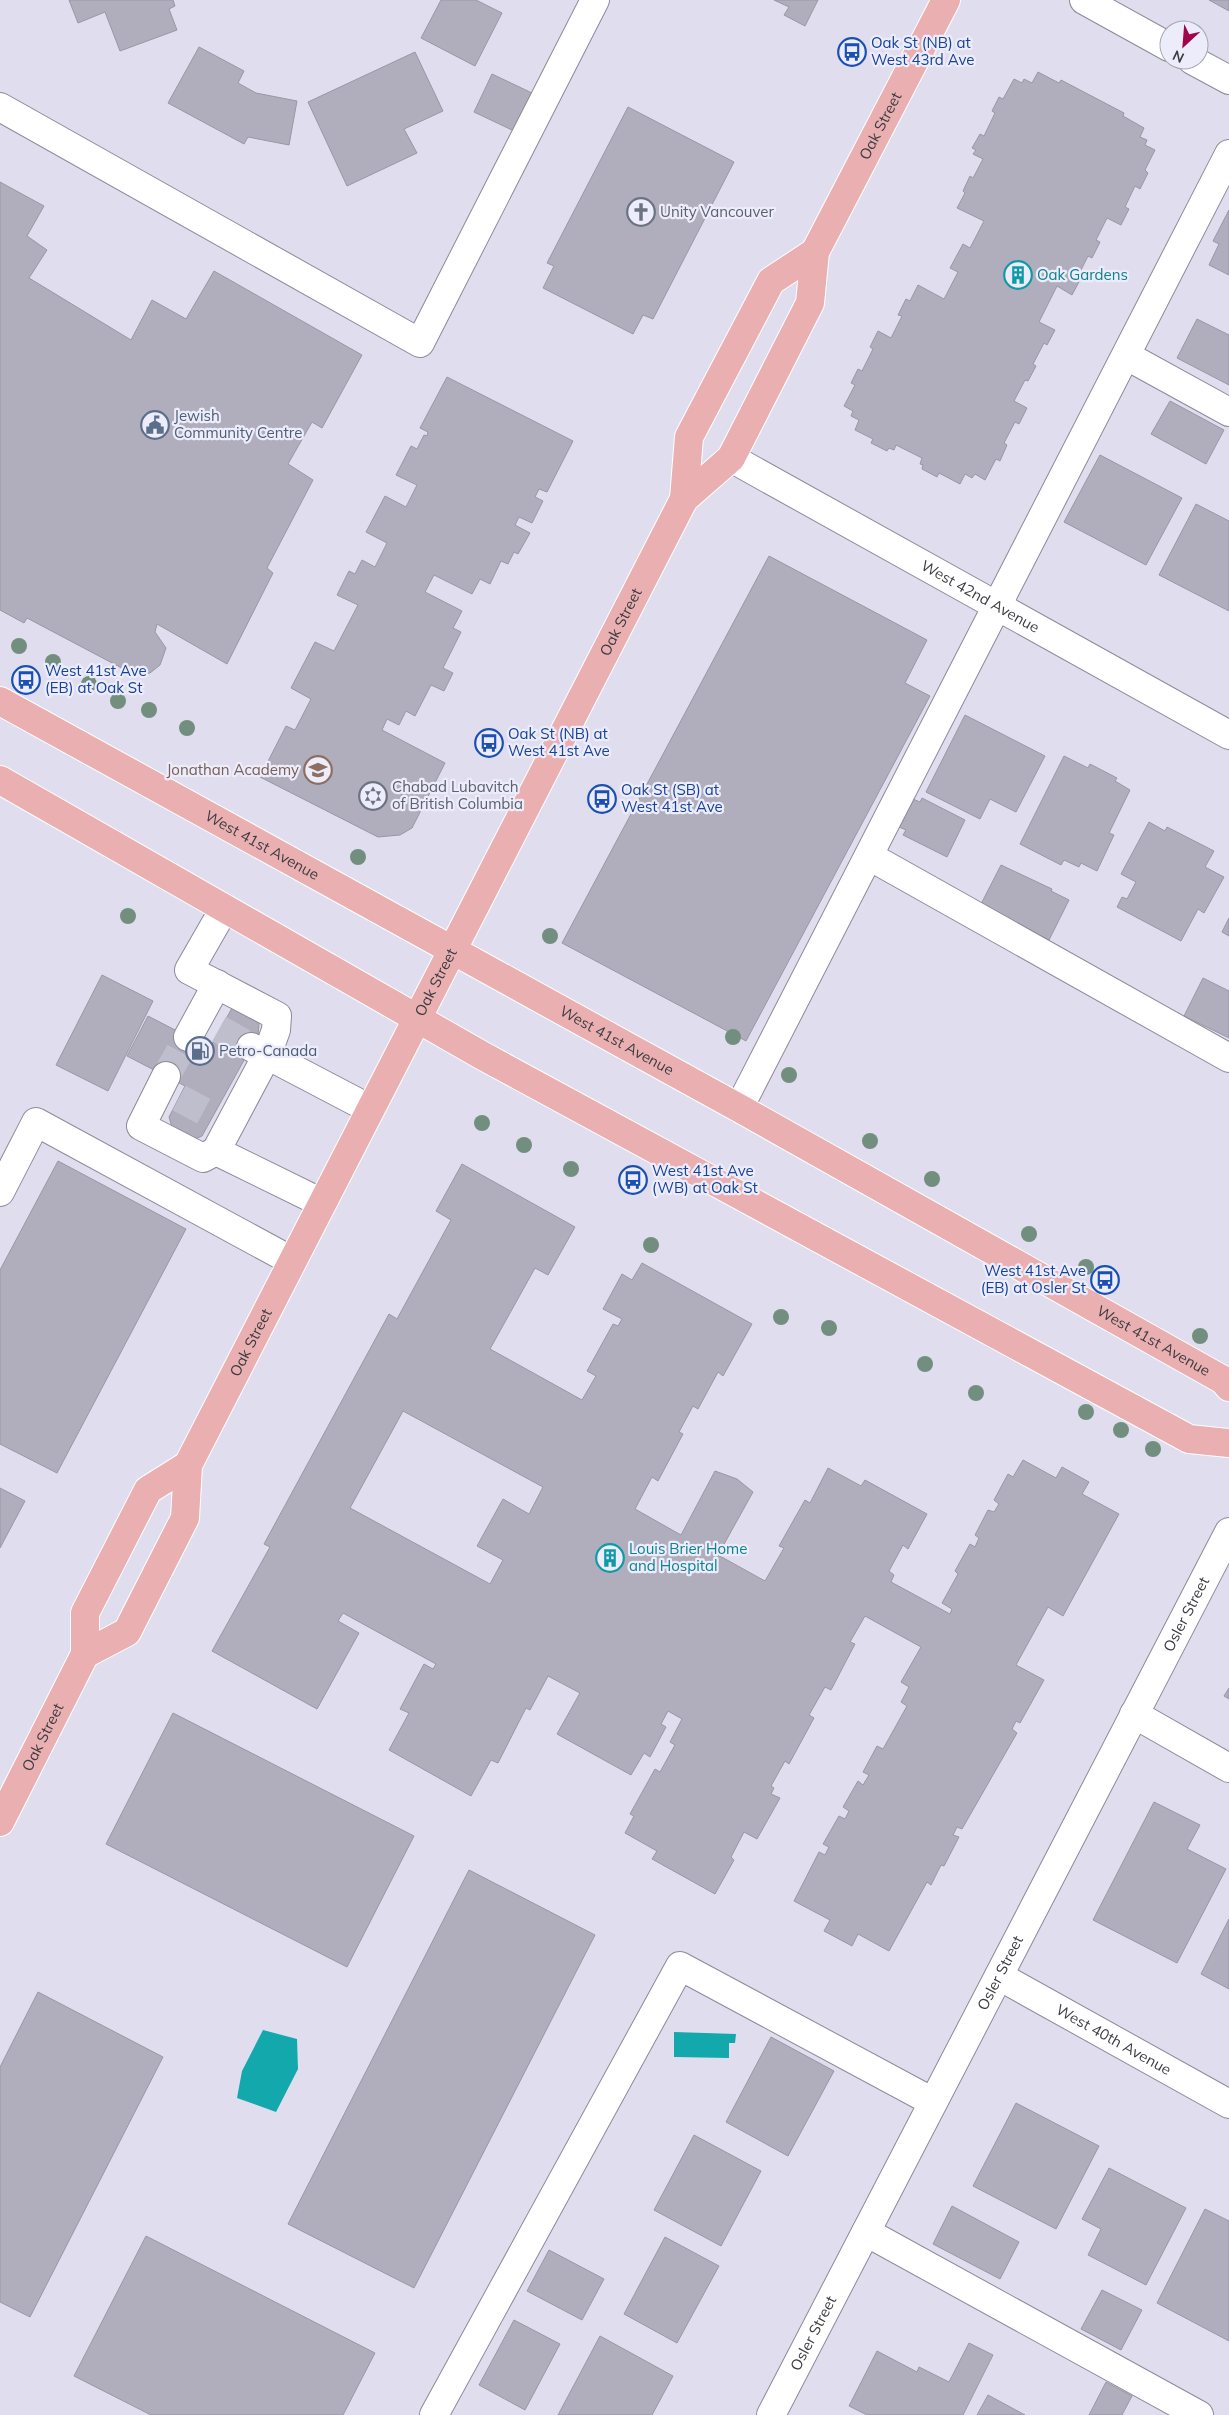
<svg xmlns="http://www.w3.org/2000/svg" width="1229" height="2415" viewBox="0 0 1229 2415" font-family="Mulish,sans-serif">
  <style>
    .water { fill: #13a8ab }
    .building { fill: #b0aebd; stroke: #9997a6; fill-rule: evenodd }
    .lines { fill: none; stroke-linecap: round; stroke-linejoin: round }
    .minor-tunnel { stroke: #bfbecc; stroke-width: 28; stroke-dasharray: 28 14; stroke-linecap: butt }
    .minor-casing { stroke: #8c8a99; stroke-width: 30 }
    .major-casing { stroke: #fff; stroke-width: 30 }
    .minor { stroke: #fff; stroke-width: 28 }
    .major { stroke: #eab0b1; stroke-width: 28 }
    .tree { fill: #728e7f }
    .labels { text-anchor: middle; stroke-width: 4.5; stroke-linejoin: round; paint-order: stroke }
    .transit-label { font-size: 15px; fill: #164399; stroke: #edecfb; text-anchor: start }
    .street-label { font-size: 15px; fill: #3c3c42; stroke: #edecfb }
    .worship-label { font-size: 15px; fill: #5b616d; stroke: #edecfb; text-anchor: start }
    .culture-label { font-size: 15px; fill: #0d838f; stroke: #edecfb; text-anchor: start }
    .service-label { font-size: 15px; fill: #4e5e75; stroke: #edecfb; text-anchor: start }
    .education-label { font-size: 15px; fill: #785e54; stroke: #edecfb; text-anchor: end }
  </style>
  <rect width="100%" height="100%" fill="#e0deee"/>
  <path class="water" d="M263,2030L297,2039L298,2069L276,2112L237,2098L242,2071Z
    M674,2032L736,2034L735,2043H729V2058L674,2057Z"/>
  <path class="building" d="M69,0H173L175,6L169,9L177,30L120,51L105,12L78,23Z
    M441,0H476L502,13L475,66L421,38Z
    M774,0H818L805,26L784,15L789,7Z
    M1209,0H1229V11Z
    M199,47L244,71L238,83L256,93L297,101L289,145L248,137L244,144L168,103Z
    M415,52L443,111L404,129L417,153L347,186L308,102Z
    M1038,72L1059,83L1061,80L1124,113L1123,116L1144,128L1140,137L1147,140L1145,145L1155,150L1145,170L1148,173L1140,189L1135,186L1125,207L1129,209L1121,225L1107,218L1096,240L1100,242L1092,258L1088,256L1077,278L1080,280L1072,295L1057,286L1039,322L1055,330L1047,345L1044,343L1033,364L1036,366L1028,381L1025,380L1014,401L1027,408L1019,424L1015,422L1004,443L1007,445L1000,461L996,459L985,480L975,474L972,478L965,474L960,484L939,473L937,477L922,469L923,465L920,464L922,458L896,445L894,450L889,448L887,451L871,443L873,439L855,430L859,420L851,416L853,411L844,406L855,385L851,383L858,369L862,371L873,349L870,347L878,331L891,338L902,316L898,315L906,299L910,301L918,285L944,299L958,272L950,268L963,244L970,248L984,221L957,208L965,193L963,191L970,176L973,178L983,159L973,154L976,150L972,148L980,134L984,136L995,113L992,111L999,97L1003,99L1014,79L1022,83L1024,79L1032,83Z
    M492,74L532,93L514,131L474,112Z
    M628,107L734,162L653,319L643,315L633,334L543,288L554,266L547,263Z
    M0,182L44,206L27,236L47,250L29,278L131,340L152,300L186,319L214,271L362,355L322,428L312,422L288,464L313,480L267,568L273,573L227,664L157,624L155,632L166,648L160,665L150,673L133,674L27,618L24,623L0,610Z
    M1229,210V275L1209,265L1219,244L1213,241Z
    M1197,319L1229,335V385L1177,358Z
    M447,377L573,441L547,492L539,489L535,497L543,501L532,523L519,517L515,525L530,533L518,554L514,552L508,564L501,561L490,584L480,579L472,594L434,575L425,592L462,611L453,628L461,632L443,668L453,673L444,691L431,685L415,716L406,711L399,725L387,719L382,730L445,763L412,828L400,835L378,837L260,777L286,726L295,730L311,699L291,688L315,642L334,651L358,605L337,595L349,571L355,574L362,560L375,567L387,543L366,532L385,496L406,507L417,485L396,475L411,446L417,449L424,435L427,436L428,432L420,428Z
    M1170,401L1224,430L1206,464L1151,434Z
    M1100,455L1182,498L1146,565L1064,522Z
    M1196,504L1229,521V611L1159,575Z
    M769,556L927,640L905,683L930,696L746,1041L562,943Z
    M965,715L1045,756L1016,812L990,799L980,819L926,792Z
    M1064,756L1088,768L1090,764L1117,778L1115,781L1130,790L1109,833L1114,835L1097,871L1081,863L1079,867L1064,860L1061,865L1020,844Z
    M922,798L965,820L947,857L903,835L906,830L899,827L913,799L920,802Z
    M1149,822L1165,831L1167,827L1214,851L1205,867L1224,877L1204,913L1198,909L1181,941L1117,907L1122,897L1127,899L1136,882L1121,874Z
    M1001,865L1052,889L1051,891L1069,900L1049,940L981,904Z
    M1229,918V936L1222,932Z
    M102,975L153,1001L108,1091L56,1065Z
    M1203,978L1229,991V1038L1184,1016Z
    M232,1008L255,1016L259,1025L258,1035L202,1136L193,1140L174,1134L169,1117L185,1086L127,1056L148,1016L210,1048Z
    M58,1161L186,1229L57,1473L0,1444V1270Z
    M462,1164L575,1227L548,1275L535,1268L490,1349L582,1400L596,1376L587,1371L613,1324L618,1326L622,1319L603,1309L622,1274L632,1280L642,1263L752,1324L723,1376L718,1372L698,1409L693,1406L679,1432L683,1434L658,1481L652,1477L635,1509L681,1535L715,1471L737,1479L753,1492L718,1555L765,1581L784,1548L779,1546L805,1500L810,1503L828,1468L861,1486L865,1480L927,1514L908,1549L903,1545L889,1571L894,1575L891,1582L950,1614L952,1609L942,1603L958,1574L955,1571L970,1544L975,1547L979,1538L975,1535L988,1510L994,1512L999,1504L994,1500L1008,1474L1013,1477L1023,1460L1056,1478L1062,1467L1089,1482L1082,1494L1119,1514L1063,1616L1048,1607L1016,1665L1044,1680L1020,1723L1016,1721L1012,1729L1017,1733L962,1829L957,1827L953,1835L959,1837L944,1866L941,1865L931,1885L927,1882L889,1951L858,1934L852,1946L824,1931L830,1920L794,1901L819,1852L825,1855L829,1847L823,1844L839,1816L845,1819L849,1811L843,1807L858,1781L863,1785L869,1775L863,1772L877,1746L883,1749L907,1706L901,1702L909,1687L901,1682L921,1647L865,1616L850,1642L855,1644L831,1690L825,1687L809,1715L814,1718L789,1764L785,1761L771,1786L774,1788L771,1794L780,1798L757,1839L744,1832L731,1857L734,1860L715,1894L652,1859L657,1851L625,1833L634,1816L630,1814L655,1769L660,1772L675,1745L670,1742L682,1719L668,1711L661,1724L666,1727L650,1757L644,1753L631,1775L557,1734L580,1693L548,1676L530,1710L526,1708L498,1763L491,1760L471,1796L389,1750L409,1713L400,1709L424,1664L433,1669L436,1664L343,1613L338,1621L359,1633L317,1709L212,1651L270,1547L264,1544L389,1314L397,1319L451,1220L436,1211ZM403,1411L543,1487L529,1514L503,1499L477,1546L503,1560L490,1584L350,1508Z
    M0,1488L25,1501L0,1548Z
    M1229,1688V1699L1224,1696Z
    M173,1713L414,1836L347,1967L106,1844Z
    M1154,1802L1200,1825L1187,1849L1226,1869L1177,1963L1093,1920Z
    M469,1870L595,1935L414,2288L288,2224Z
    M1229,1919V1989L1201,1974Z
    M38,1992L163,2057L30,2317L0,2302V2067Z
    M771,2037L834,2071L788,2156L726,2122Z
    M1016,2103L1099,2146L1056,2229L973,2186Z
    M694,2135L761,2171L721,2246L654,2210Z
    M1109,2168L1186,2208L1146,2285L1088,2255L1101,2229L1082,2219Z
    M952,2206L1019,2242L1000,2279L933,2244Z
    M1205,2209L1229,2221V2341L1157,2303Z
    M146,2236L375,2353L343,2415H151L74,2376Z
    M665,2237L719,2266L677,2343L624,2314Z
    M549,2250L604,2279L582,2320L527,2291Z
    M1102,2290L1142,2310L1121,2350L1081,2329Z
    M514,2320L560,2344L525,2410L479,2385Z
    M600,2336L673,2376L652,2415H558Z
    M969,2343L993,2355L963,2415H867L849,2406L877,2351L917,2372L919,2367L949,2382Z
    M1106,2382L1132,2396L1122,2415H1089Z
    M988,2395L1025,2415H977Z"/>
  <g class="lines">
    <path class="minor-tunnel" d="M219,1029L251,1047
      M166,1076L188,1037
      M179,1098L213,1116"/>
    <defs>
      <g id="minor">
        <path d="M1084,0L1169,47"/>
        <path d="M1192,60L1229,80"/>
        <path d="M0,107L420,343L595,0"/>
        <path d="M1127,356L1229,412"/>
        <path id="s1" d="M731,458L1229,735"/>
        <path d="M869,856L1229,1058"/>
        <path d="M224,909L189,970L277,1016L276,1030L267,1055L251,1047"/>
        <path d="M188,1037L217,984"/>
        <path d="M166,1076L141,1126L203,1158L216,1151"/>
        <path d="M739,1108L1229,154"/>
        <path d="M0,1192L36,1122L292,1261"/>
        <path d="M322,1203L216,1151L267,1055L370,1109"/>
        <path d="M1134,1714L1229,1768"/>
        <path id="s2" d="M999,1976L1229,2104"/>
        <path d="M866,2232L1199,2415"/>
        <path d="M434,2415L680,1966L933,2102"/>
        <path id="s3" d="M771,2415L1229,1532"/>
      </g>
      <g id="major">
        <path d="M684,499L689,437L771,281L815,252"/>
        <path id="s4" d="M0,701L739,1108L1223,1380L1229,1387"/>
        <path d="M0,780L483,1056L1189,1439L1229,1443"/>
        <path id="s5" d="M85,1654L127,1632L185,1518L188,1465L684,499L731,458L810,303L815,252L946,0"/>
        <path id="s6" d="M0,1822L85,1654V1613L148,1490L188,1465"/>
      </g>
    </defs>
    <use href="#minor" class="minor-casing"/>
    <use href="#major" class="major-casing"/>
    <use href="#minor" class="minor"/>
    <use href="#major" class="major"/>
  </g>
  <g class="tree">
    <circle cx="19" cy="646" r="8"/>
    <circle cx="53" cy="662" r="8"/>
    <circle cx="89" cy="684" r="8"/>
    <circle cx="118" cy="701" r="8"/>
    <circle cx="149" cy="710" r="8"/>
    <circle cx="187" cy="728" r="8"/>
    <circle cx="358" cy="857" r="8"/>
    <circle cx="128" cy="916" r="8"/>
    <circle cx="550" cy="936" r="8"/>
    <circle cx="733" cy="1037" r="8"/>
    <circle cx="789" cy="1075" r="8"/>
    <circle cx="482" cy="1123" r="8"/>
    <circle cx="870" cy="1141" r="8"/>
    <circle cx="524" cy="1145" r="8"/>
    <circle cx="571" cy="1169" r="8"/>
    <circle cx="932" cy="1179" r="8"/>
    <circle cx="1029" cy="1234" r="8"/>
    <circle cx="651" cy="1245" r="8"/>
    <circle cx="1086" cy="1267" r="8"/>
    <circle cx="781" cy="1317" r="8"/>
    <circle cx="829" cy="1328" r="8"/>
    <circle cx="1200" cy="1336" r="8"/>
    <circle cx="925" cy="1364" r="8"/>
    <circle cx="976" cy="1393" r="8"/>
    <circle cx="1086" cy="1412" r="8"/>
    <circle cx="1121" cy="1430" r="8"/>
    <circle cx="1153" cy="1449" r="8"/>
  </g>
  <defs>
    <symbol id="bus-ring" viewBox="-11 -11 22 22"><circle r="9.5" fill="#edecfb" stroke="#1a4fb4" stroke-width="1.5"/><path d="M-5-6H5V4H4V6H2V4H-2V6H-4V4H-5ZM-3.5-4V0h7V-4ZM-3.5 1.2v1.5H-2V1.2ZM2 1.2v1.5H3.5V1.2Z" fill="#1a4fb4"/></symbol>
    <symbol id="church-ring" viewBox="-11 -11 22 22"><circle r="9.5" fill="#edecfb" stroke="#6b7280" stroke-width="1.5"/><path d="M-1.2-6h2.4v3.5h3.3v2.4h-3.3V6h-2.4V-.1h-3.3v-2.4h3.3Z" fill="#6b7280"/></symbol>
    <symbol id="building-ring" viewBox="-11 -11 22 22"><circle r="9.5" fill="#edecfb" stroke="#0f9aa8" stroke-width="1.5"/><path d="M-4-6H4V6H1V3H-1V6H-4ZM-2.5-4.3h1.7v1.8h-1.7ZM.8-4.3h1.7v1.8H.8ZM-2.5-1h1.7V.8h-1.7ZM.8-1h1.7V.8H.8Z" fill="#0f9aa8"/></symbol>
    <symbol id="civic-ring" viewBox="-11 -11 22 22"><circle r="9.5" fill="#edecfb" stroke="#5c6f8a" stroke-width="1.5"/><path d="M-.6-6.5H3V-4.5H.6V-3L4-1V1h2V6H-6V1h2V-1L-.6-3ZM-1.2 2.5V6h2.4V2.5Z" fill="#5c6f8a"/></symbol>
    <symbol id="school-ring" viewBox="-11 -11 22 22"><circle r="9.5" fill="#edecfb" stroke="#8d6e63" stroke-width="1.5"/><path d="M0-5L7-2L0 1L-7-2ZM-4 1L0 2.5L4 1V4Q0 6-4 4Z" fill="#8d6e63"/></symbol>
    <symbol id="synagogue-ring" viewBox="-11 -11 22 22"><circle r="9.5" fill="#edecfb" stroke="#6b7280" stroke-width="1.5"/><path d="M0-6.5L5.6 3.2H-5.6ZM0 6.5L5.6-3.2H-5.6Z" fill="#6b7280"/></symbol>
    <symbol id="fuel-ring" viewBox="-11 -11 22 22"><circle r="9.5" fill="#edecfb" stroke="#5c6f8a" stroke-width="1.5"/><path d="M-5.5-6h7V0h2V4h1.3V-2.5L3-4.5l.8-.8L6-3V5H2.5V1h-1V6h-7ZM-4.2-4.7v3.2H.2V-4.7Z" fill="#5c6f8a"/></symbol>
  </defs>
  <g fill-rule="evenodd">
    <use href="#bus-ring" x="836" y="36" width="32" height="32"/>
    <use href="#church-ring" x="625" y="196" width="32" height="32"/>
    <use href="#building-ring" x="1002" y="259" width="32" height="32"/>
    <use href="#civic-ring" x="139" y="409" width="32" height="32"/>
    <use href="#bus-ring" x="10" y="664" width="32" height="32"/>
    <use href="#bus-ring" x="473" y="727" width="32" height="32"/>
    <use href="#school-ring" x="302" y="754" width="32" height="32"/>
    <use href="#synagogue-ring" x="357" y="780" width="32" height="32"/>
    <use href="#bus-ring" x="586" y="783" width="32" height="32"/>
    <use href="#fuel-ring" x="184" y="1035" width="32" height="32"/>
    <use href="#bus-ring" x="617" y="1164" width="32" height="32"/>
    <use href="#bus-ring" x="1089" y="1264" width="32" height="32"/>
    <use href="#building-ring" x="594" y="1542" width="32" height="32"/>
  </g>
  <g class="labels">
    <g class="transit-label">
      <text x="871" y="48">Oak St (NB) at<tspan x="871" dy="17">West 43rd Ave</tspan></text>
      <text x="45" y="676">West 41st Ave<tspan x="45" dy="17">(EB) at Oak St</tspan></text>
      <text x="508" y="739">Oak St (NB) at<tspan x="508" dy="17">West 41st Ave</tspan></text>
      <text x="621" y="795">Oak St (SB) at<tspan x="621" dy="17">West 41st Ave</tspan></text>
      <text x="652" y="1176">West 41st Ave<tspan x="652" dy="17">(WB) at Oak St</tspan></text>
      <text x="1086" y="1276" text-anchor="end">West 41st Ave<tspan x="1086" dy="17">(EB) at Osler St</tspan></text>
    </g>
    <g class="street-label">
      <text dy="5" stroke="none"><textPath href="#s5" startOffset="1744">Oak Street</textPath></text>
      <text dy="5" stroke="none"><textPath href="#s1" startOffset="285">West 42nd Avenue</textPath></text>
      <text dy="5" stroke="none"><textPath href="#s5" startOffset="1176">Oak Street</textPath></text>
      <text dy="5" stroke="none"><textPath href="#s4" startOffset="299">West 41st Avenue</textPath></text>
      <text dy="5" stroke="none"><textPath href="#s5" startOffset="771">Oak Street</textPath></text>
      <text dy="5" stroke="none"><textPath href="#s4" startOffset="704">West 41st Avenue</textPath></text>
      <text dy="5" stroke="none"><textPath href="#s4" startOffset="1319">West 41st Avenue</textPath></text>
      <text dy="5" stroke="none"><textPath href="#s5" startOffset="366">Oak Street</textPath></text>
      <text dy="5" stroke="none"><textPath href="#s3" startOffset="902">Osler Street</textPath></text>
      <text dy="5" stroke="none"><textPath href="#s6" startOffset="95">Oak Street</textPath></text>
      <text dy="5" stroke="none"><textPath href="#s3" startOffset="498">Osler Street</textPath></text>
      <text dy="5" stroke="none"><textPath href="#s2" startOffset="131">West 40th Avenue</textPath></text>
      <text dy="5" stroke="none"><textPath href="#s3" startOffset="92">Osler Street</textPath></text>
    </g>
    <g class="worship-label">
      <text x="660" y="217">Unity Vancouver</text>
      <text x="392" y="792">Chabad Lubavitch<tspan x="392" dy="17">of British Columbia</tspan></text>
    </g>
    <g class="culture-label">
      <text x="1037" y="280">Oak Gardens</text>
      <text x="629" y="1554">Louis Brier Home<tspan x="629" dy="17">and Hospital</tspan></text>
    </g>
    <g class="service-label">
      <text x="174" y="421">Jewish<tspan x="174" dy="17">Community Centre</tspan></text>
      <text x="219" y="1056">Petro-Canada</text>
    </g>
    <g class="education-label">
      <text x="299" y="775">Jonathan Academy</text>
    </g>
  </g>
  <g transform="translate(1184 45) rotate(206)"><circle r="24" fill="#edecfb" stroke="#a6a6b1"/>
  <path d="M0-4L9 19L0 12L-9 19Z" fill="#a00649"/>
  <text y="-8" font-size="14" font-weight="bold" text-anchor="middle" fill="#3c3c42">N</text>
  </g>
</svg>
